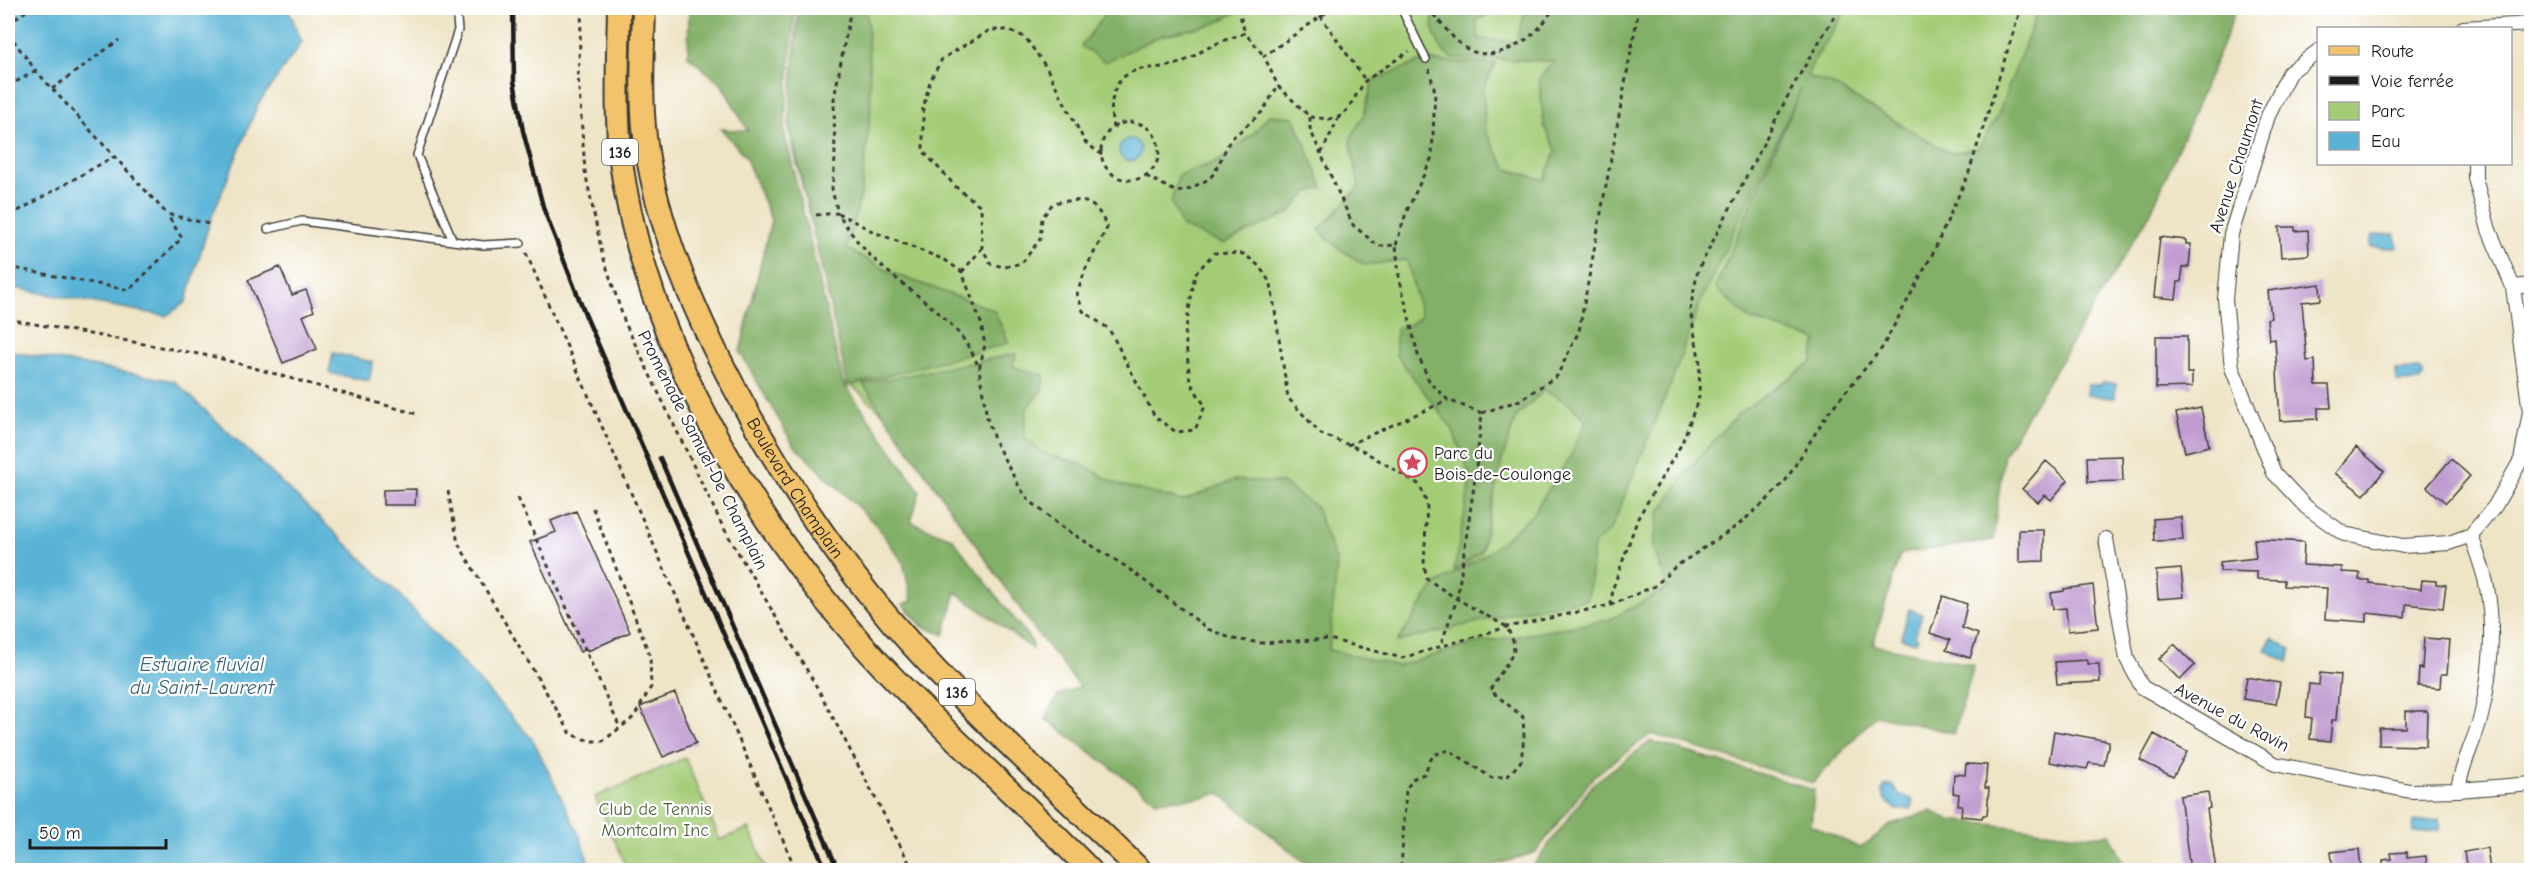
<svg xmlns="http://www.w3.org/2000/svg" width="2539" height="878" viewBox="0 0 2539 878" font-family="'Comic Neue',sans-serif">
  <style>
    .green { fill: #a4cc77; stroke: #60744a; stroke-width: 1.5 }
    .forest { fill: #83b068; stroke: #506642; stroke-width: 1.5 }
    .water { fill: #58b3d6; stroke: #3a6879; stroke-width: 1.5 }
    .building { fill: #c09cd0 }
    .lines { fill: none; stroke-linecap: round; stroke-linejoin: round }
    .lane-casing { stroke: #3c3a36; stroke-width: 10 }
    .street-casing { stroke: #3c3a36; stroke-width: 16 }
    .primary-casing { stroke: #3c3a36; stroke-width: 26 }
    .path { stroke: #3c3a36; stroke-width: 3; stroke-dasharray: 4.5 4.5; stroke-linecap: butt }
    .lane { stroke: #fff; stroke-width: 7 }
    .street { stroke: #fff; stroke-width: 14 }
    .primary { stroke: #f2c36a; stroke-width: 22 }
    .rail { stroke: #1c1c1c; stroke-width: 4.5 }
    .labels { text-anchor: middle; stroke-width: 4.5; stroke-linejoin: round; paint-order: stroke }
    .shield { fill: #fff; stroke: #606060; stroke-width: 1.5 }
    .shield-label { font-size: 16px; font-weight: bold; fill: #1c1c1c }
    .street-label { font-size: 18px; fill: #1c1c1c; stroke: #fff }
    .poi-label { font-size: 18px; fill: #1c1c1c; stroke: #fff; text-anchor: start }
    .park-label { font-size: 18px; fill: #526240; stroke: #fff }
    .water-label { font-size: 20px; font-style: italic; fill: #376070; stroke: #fff }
  </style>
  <rect width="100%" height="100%" fill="#fff"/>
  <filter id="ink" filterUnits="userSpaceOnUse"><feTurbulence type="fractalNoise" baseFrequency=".0167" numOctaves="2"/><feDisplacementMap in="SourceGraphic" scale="12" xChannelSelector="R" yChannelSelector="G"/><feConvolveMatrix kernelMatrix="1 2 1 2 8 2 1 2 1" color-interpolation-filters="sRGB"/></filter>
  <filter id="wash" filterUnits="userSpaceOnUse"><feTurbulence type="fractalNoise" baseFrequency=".008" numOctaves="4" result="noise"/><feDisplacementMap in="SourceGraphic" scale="24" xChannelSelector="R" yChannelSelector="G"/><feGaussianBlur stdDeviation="1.35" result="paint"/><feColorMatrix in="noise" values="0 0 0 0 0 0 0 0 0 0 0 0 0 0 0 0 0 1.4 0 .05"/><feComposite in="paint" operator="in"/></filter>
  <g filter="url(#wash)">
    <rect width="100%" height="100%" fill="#eee4c6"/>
    <path class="green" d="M800,8H2162L1934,378L1389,868L849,383L789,130Z
      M685,758L720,840L749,828L767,870H661L658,865L645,870H628L595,797Z"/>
    <path class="forest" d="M689,8H795L784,130L843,382L920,491L911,522L952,538L1032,642V649L956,592L944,635L922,626L903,604L912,601L903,562L876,525L793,444L740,352L771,220L745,156L721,129L748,131L722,85L688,56Z
      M798,8H868L867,11L871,109L861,196L846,248L892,273L994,310L1009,343L848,386L789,123Z
      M1115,8H1245L1214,24L1160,36L1105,62L1081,46L1106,13Z
      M1436,8H1501L1476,21L1479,39L1516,42L1525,13L1537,8H1848L1815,59L1807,76L1831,84L1950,153L1978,148L1997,117L2039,8H2236L2229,29L2151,212L2004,454L1993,540L1900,554L1873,645L1974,665L1954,733L1876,715L1813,783L1651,734L1594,776L1536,852L1479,870H1314L1219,793L1206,797L1156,801L1046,719C1055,695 1057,694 1080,687L1038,634L863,384L1016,354L1013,367L1044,375L1042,390L1027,408L1024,437L1044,454L1079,463L1117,484L1183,501L1234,480L1282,483L1315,506L1337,563L1329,650L1398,666L1472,644L1609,620L1668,588L1653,547L1659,513L1692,465L1737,415L1812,362L1817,340L1751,320L1715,288L1801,89L1699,305L1673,378L1611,529L1594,545L1588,599L1522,611L1397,642L1435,585L1491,551L1532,515L1571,455L1586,420L1568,403L1544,390L1516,417L1502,460L1481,552L1454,571L1471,478L1452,428L1396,355V328L1411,324L1421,316L1407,260L1365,265L1338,248L1319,230L1359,187L1350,140L1364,114L1373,80L1422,61L1496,63L1483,89L1486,133L1507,169L1544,180L1556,150L1544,126L1539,78L1554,61L1450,58C1437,45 1427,25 1436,8Z
      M1269,115L1294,117L1323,188L1308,192L1289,213L1223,244L1182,227L1171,202L1179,175L1219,161L1255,132Z
      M1651,741L1814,790L1811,825L1860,848L1892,824L1931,811L1951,820L2089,836L2110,834L2127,870H2055L2027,859L2022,870H1530L1594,783Z"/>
    <path class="water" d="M8,8H288L302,42L258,104L209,224L186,302L166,316L8,287Z
      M1119 150a11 11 0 1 1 22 0a11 11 0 1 1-22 0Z
      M2395,234L2397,246L2396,248L2370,247L2372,235Z
      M8,351L174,381L392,587L533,740L580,836L591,870H8Z
      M333,353L373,362L369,381L329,373Z
      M2420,369V372L2423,373V378H2420V381L2397,382L2396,370Z
      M2103,382L2116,384L2115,398L2086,395L2087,385H2100Z
      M1909,609L1922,614L1915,636L1918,638L1916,642L1901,638Z
      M2272,638L2291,649L2288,662L2265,650Z
      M1892,785L1900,795L1912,799L1913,805L1911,809L1897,810L1885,800L1882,791L1885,786Z
      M2440,819V830L2414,833L2413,822Z"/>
    <g id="blocks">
      <path class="building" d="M2279,227H2295V231L2308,230L2309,255L2281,257Z
        M2160,237L2186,240V244H2191L2189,267H2183L2181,282H2178L2176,299L2154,297Z
        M280,267L292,295L306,290L314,311L303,316L317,349L283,363L248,280Z
        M2320,284L2321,300L2302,302L2307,361L2315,360L2316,385H2329L2331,408H2318V419L2280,421L2275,339L2269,340L2267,319L2271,318L2268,291Z
        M2156,336H2187V373H2192V387L2156,388Z
        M2201,408L2209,446L2185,452L2176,413Z
        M2356,447L2384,471L2364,495L2335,473Z
        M2122,456L2123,481L2088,482L2087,457Z
        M2451,459L2470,476L2446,503L2427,487Z
        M2046,461L2068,480L2051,500L2045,495L2038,502L2022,489Z
        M416,489L415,505H383V490Z
        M576,511L630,632L588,651L587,649L580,652L530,542L556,532L551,521Z
        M2181,517L2183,540L2154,541L2153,519Z
        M2019,530H2044V561L2019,562Z
        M2254,539L2304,542L2303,565L2342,567V572L2360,573L2359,580H2369V583L2421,589L2422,580L2436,581V584L2446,585L2443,608L2406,604L2405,617L2367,613V622L2325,619L2327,588L2284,586V580L2257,579V572L2220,571V562L2256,558Z
        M2181,569L2184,597L2158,599L2156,571Z
        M2093,585L2098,628L2068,631L2066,608L2053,609L2051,593L2064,591V589Z
        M1943,596L1967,604L1962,628L1978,634L1970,658L1946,650L1950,640L1930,633Z
        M2424,638L2450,640L2447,674H2441L2440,688L2418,686L2419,668L2422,669Z
        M2174,644L2195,665L2180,680L2159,659Z
        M2087,660V664H2099L2100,682L2057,684L2055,662Z
        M2320,673L2340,675L2336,720H2332L2330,741L2310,739L2312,718L2306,717L2309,684L2319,685Z
        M2247,677L2280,683L2276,704L2243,699Z
        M675,693L696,743L663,757L640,707Z
        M2406,711H2427L2426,746L2379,745V728H2406Z
        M2054,731L2109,741L2104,765L2089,763L2087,769L2049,762Z
        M2154,734L2187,752L2173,777L2140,760Z
        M1966,764L1987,765L1985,788H1989L1987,815H1983L1982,818L1961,816L1962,805H1958L1959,794L1953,793L1954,774L1965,775Z
        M2208,792L2210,808L2207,809L2216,870H2190L2180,796Z
        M2487,848L2490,870H2467L2464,852Z
        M2359,849L2361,870H2333L2331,852Z
        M2407,852V858L2426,856L2427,870H2383V860L2392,859L2391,853Z"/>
    </g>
  </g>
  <g filter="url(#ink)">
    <use href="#blocks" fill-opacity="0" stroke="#3c3a36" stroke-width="1.5"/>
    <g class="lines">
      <defs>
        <path id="lane" d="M1401,8L1426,59
          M268,229L302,221L483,245L521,243
          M453,241L417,155L458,30L456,8"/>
        <path id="street" d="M2463,28L2532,24
          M2318,51L2289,73L2268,116L2231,234L2225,299L2232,368L2274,473L2306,507L2344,534L2403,546L2449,543L2471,535
          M2513,287L2532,285
          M2471,535L2495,506L2521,460L2530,412L2513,287L2489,230L2475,178V164
          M2106,539L2127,659L2142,687L2275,764L2410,791L2458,790L2532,784
          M2458,790C2461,764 2475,741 2481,716C2491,673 2495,631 2487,588C2484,570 2476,552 2471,535"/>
        <g id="primary">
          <path d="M619,8C618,67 614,128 625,187C656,360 762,537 881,665C948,736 1022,800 1090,870"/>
          <path id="s1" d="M644,8C643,50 640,94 645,137C654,211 682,281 714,348C762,445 821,539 891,621C968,710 1056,788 1140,870"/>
        </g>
      </defs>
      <use href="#lane" class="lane-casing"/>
      <use href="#street" class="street-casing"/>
      <use href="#primary" class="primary-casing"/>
      <path class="path" d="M582,8L578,75L585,171L602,253L625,323L722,525L818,689L913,870
        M851,8L834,99L835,159L832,190L838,213L874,232L945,260L962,272L981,323L985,345L979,369L987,418L995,442L1020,488L1029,500L1060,526L1125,566L1208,629L1233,639L1262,643L1329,639L1402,658L1507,627L1611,605L1655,586L1675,567L1737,526L1766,501L1786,480L1828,413L1882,348L1934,251L1969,172L2021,8
        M1238,8L1245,33
        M1315,8L1365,80
        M1333,8L1264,56L1278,86L1310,117L1329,119L1339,117L1347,110L1365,81L1409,51
        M1427,8C1441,21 1456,46 1474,52C1505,61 1541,34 1553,8
        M8,24L30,8
        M8,33L36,71L167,214L209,224
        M8,86L36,71
        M52,89L119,40
        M1310,117V129L1321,154
        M1339,117L1321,154L1353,225L1378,246L1396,245L1399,276L1418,355L1430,383L1448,400L1482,413L1474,486L1457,599L1440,647
        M1101 151a29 29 0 1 1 58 0a29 29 0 1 1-58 0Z
        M1113,128C1109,104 1111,75 1141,69C1155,67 1168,68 1182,62C1190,59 1198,53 1206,49C1218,42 1231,38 1245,33L1264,56
        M1102,155L1085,142L1046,67L1025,37L1006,30H990L942,59L930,81L923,109V151L958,189L981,206L982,248L991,264L1005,267L1022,263L1040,239L1042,218L1053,203C1081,198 1096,198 1107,228L1086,268L1077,294L1083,311L1109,329L1155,417L1176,432L1195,430L1205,406L1190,382L1185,334L1195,274L1214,253L1244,254L1259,266L1271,284L1288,398L1321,434L1362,450L1420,485L1427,504L1424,564L1427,579L1457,599L1507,627L1513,641L1514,652L1490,690L1523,717L1524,737L1521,761L1508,776L1492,778L1449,750L1433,755L1424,774L1414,778L1406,789L1401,870
        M1146,176L1177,192L1187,190L1209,179L1215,172L1230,140L1262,112L1278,86
        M18,211L113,157
        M816,215L838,213C849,231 860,246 875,260C910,294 963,320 979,369
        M1396,245L1406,213L1432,157L1435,92L1429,69
        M526,253L796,870
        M8,267L129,290L182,238L168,216
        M962,272L982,248
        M8,319L215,357L417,414
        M1482,413L1520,400L1557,376L1579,331L1639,8
        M1348,445L1448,400
        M448,491L458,543L571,734L590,741H603L634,717L651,687L650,656L592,506
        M518,498L620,728
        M1611,605L1613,588L1638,518L1682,443L1699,397L1700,363L1690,310L1698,270L1793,86L1839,8"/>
      <use href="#lane" class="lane"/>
      <use href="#street" class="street"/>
      <use href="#primary" class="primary"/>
      <path class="rail" d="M513,8L514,81L523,131L544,210L585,314L826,870
        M660,458L838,870"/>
    </g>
  </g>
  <defs>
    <symbol id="sight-ring" viewBox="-11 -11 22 22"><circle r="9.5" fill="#fff" stroke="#d1495b" stroke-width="1.5"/><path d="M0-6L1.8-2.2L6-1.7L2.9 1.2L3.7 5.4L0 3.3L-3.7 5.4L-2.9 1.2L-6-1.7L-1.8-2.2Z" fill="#d1495b"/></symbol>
  </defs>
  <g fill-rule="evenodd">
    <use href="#sight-ring" x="1396" y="446" width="33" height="33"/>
  </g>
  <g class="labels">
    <g class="shield">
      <rect x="602" y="139" width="36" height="26" rx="4.5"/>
      <rect x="939" y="679" width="36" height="26" rx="4.5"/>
    </g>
    <g class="shield-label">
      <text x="620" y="158">136</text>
      <text x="957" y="698">136</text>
    </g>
    <g class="street-label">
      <text transform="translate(2236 166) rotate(-72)" y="6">Avenue Chaumont</text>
      <text transform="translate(703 450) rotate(63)" y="6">Promenade Samuel-De Champlain</text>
      <text dy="6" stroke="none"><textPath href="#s1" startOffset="514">Boulevard Champlain</textPath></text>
      <text transform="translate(2232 717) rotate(28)" y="6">Avenue du Ravin</text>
    </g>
    <g class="poi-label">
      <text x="1434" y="459">Parc du<tspan x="1434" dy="21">Bois-de-Coulonge</tspan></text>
    </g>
    <g class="park-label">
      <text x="655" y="815">Club de Tennis<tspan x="655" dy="21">Montcalm Inc</tspan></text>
    </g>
    <g class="water-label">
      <text x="202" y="671">Estuaire fluvial<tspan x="202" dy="23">du Saint-Laurent</tspan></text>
    </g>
  </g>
  <rect width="2539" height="878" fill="none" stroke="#fff" stroke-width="30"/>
  <rect x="2317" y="27" width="195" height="138" fill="#ffffff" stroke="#a4a4a4" stroke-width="1.5"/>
  <rect x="2329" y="46" width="30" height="9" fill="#f2c36a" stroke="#a4a4a4" stroke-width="1.5"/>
  <text x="2371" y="57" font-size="18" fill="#1c1c1c">Route</text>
  <rect x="2329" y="76" width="30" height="9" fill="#1c1c1c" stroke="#a4a4a4" stroke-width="1.5"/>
  <text x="2371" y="87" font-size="18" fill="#1c1c1c">Voie ferrée</text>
  <rect x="2329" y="102" width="30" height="18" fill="#a4cc77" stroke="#a4a4a4" stroke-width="1.5"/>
  <text x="2371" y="117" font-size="18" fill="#1c1c1c">Parc</text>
  <rect x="2329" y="132" width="30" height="18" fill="#58b3d6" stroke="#a4a4a4" stroke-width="1.5"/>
  <text x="2371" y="147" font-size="18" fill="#1c1c1c">Eau</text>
  <path d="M30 839v9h136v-9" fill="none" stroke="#1c1c1c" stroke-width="3"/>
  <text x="39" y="839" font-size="18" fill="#1c1c1c" stroke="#ffffff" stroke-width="4.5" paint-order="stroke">50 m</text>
</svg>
